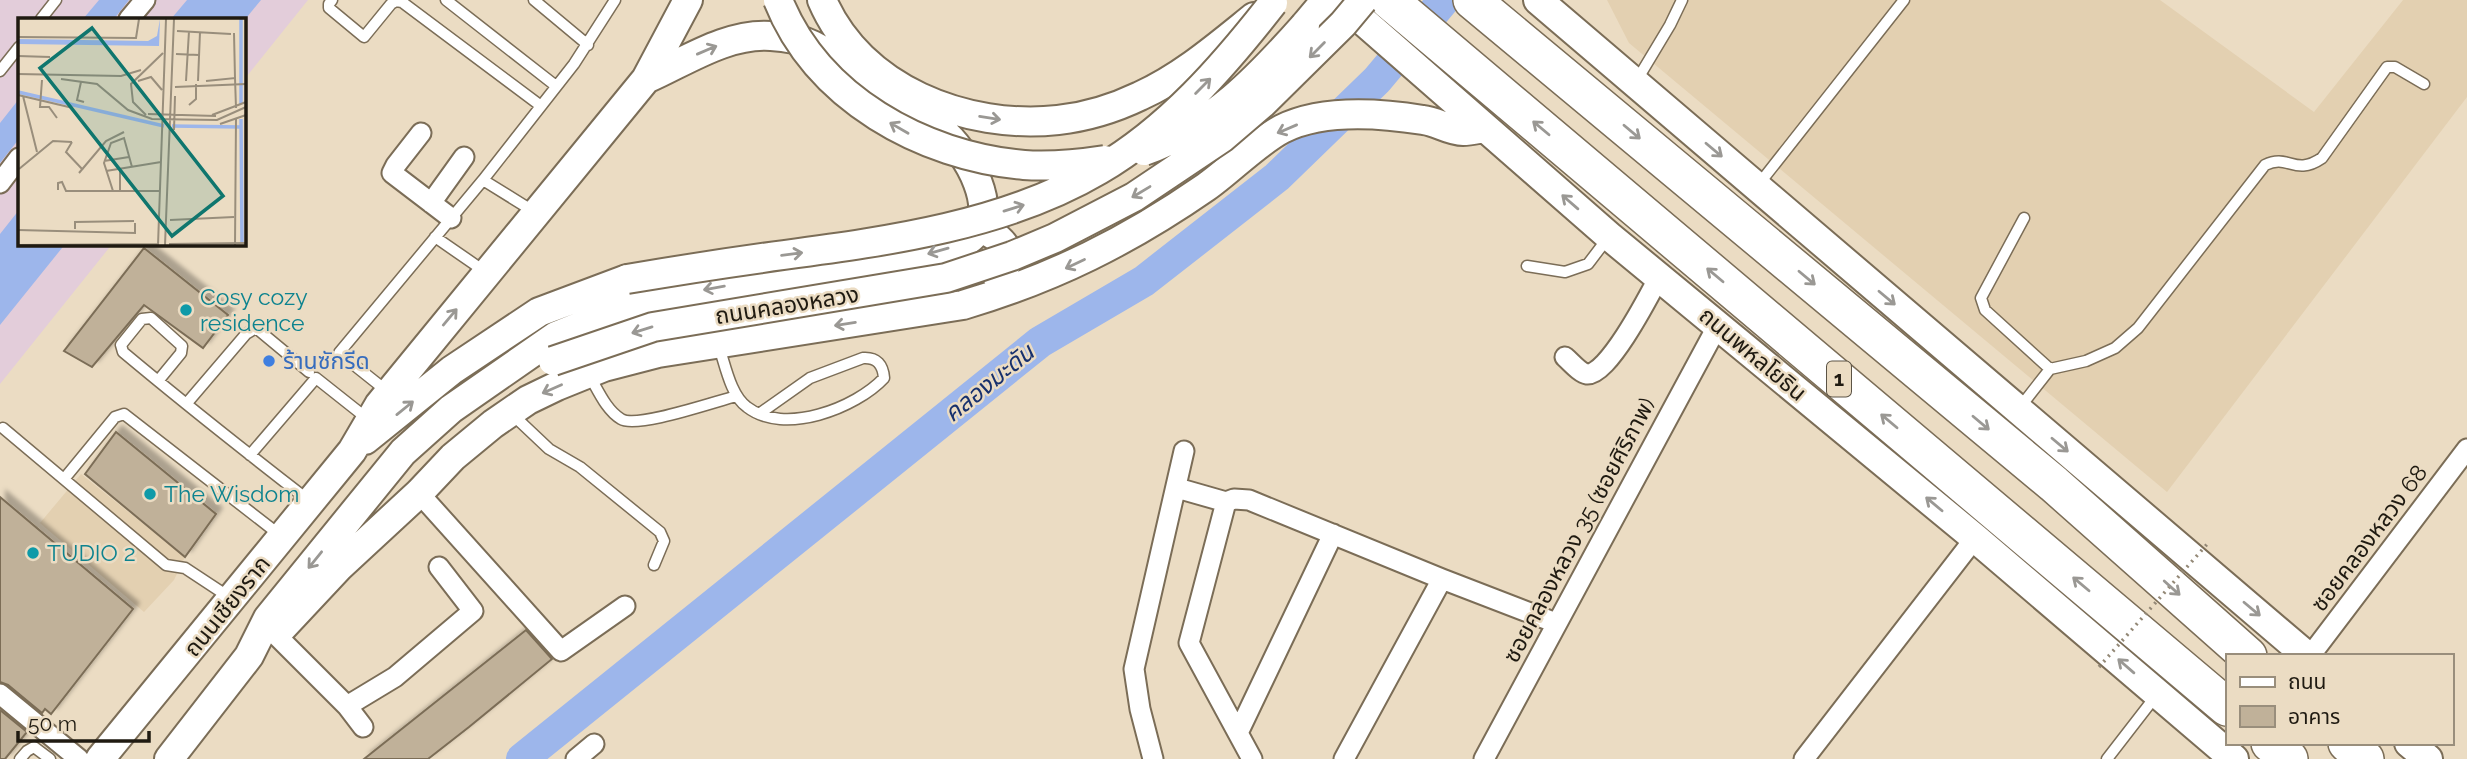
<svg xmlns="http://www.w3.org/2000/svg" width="2467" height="759" viewBox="0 0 2467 759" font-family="Raleway,'Noto Sans Thai',sans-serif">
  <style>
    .built { fill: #e3d0b1 }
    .education { fill: #e3cdda }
    .water { fill: #9db6eb }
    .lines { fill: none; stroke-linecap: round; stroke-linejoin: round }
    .river { stroke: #9db6eb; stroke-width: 32 }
    .building { fill: #c0b199; stroke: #7b6d57; stroke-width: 2; filter: url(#shadow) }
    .lane-casing { stroke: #7b6d57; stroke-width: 13 }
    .street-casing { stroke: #7b6d57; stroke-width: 23 }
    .secondary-casing { stroke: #7b6d57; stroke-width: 32 }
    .highway-casing { stroke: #7b6d57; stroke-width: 40 }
    .lane { stroke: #fff; stroke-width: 10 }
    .street { stroke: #fff; stroke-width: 19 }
    .secondary { stroke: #fff; stroke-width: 28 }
    .highway { stroke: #fff; stroke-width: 37 }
    .secondary-bridge-casing { stroke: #7b6d57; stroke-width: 32; stroke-linecap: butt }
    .path-bridge { stroke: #938876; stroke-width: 3.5; stroke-dasharray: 2 5; stroke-linecap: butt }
    .secondary-bridge { stroke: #fff; stroke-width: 28 }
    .oneway { stroke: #9a9894 }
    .culture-dot { fill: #0f9aa8; stroke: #ebdcc3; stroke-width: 2.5 }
    .shop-dot { fill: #3f7fe0; stroke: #ebdcc3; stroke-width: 2.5 }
    .labels { text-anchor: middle; stroke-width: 5; stroke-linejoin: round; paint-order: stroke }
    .shield { fill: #ebdcc3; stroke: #5c5446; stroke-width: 2 }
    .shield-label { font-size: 21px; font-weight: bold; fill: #1f1a11 }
    .culture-label { font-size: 23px; fill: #0d838f; stroke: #ebdcc3; text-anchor: start }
    .street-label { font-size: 23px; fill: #1f1a11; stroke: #ebdcc3 }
    .shop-label { font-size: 23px; fill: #366cbe; stroke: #ebdcc3; text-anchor: start }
    .water-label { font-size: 24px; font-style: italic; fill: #17306d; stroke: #ebdcc3 }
    .inset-river { fill: none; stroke: #9db6eb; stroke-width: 3.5 }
    .inset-road { fill: none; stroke: #998e7c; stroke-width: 2 }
    .view { fill: #0f766e; fill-opacity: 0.15; stroke: #0f766e; stroke-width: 3.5 }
    .inset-edge { fill: none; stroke: #1f1a11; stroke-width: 3.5 }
  </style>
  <defs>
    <filter id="shadow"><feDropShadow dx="6" dy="-6" stdDeviation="2" flood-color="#0004"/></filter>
  </defs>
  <rect width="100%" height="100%" fill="#ebdcc3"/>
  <path class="built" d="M1607,0H2160L2314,112L2403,0H2467V97L2167,492L1629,43Z
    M81,474L185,557L174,580L144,612L40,523Z"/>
  <path class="education" d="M0,0H308L243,81V19H19V243H113L0,384Z"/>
  <path class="water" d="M99,0H129L114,19H83Z
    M187,0H261L243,22V19H171Z
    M19,99V139L0,163V123Z
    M19,210V243H66L0,325V234Z"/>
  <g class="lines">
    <path class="river" d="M522,759L1040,342L1144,281L1277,177L1377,80L1444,0"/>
  </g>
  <path class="building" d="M144,248L228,315L203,348L144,305L92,367L64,351Z
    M116,432L216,514L185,557L85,474Z
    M0,497L133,609L51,714L45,709L42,713L8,685L0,682Z
    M526,630L552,659L469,727L428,759H364Z
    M0,710L27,732L5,759H0Z"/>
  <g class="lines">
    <defs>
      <path id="lane" d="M332,0L329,4V8L364,37L391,4L396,1L402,2L541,106
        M446,0L556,86
        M534,0L588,45
        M41,19L56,0
        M0,71L19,47
        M1637,80L1670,25L1682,0
        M483,180L533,211
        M1759,184L1904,0
        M2024,218L1981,298L1985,310L2050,369
        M435,237L487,273
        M1527,266L1565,272L1588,264L1607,239
        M718,344C725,363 730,395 747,407C784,436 856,408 884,378C883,365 877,357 863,358L810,378L759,414
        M589,375C598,390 606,410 621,419C637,429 716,401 737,396
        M158,381L181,353L182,346L151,318L142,319L121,345L123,352C184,403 246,452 308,500
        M388,392L339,353L483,180L574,64L615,0
        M187,403L246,334L256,328L309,372
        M2021,406L2050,369L2086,361L2115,348L2138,328L2265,165C2289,153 2294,177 2322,158L2387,67H2395L2424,84
        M513,415L549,449L580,467L660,532L664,541L654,565
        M3,428L166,565L185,568L229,597
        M250,455L316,378L369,420
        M64,479L115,417L124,414L281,536
        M20,759L27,751L34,747L50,759
        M2107,759L2155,697"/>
      <path id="street" d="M129,19L145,0
        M421,133L396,165L392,173L451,218
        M0,183L19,158
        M431,203L464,157
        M1565,357C1571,362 1580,373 1587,374C1608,376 1650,294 1659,277
        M1177,488L1226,502
        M419,493L561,651L625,606
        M276,635L347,706L363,727
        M2310,656L2467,449
        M0,694L79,759
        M347,706L395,677L473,611L439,567
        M1238,733L1333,534
        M576,759L594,744
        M1153,759L1140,709L1134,669L1184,451
        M1252,759L1189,643L1226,502L1234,499L1249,500L1442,579L1556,623
        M1344,759L1442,579
        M1484,759L1718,325
        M1804,759L1975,538"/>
      <path id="secondary" d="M822,0C860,89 966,130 1058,120C1086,117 1115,108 1140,96C1182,77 1218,46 1254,17
        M1339,0L1609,236L1975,538L2234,759
        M1538,0L2307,656
        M1305,25L1326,0
        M979,227C1001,237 1021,254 997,276
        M365,440L452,370L539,312L627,279
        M339,567L419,493L453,457L493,424L528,400L557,386L604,367L658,353L963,305C1054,278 1128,241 1206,187C1229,171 1257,142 1282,129C1322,109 1379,113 1423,120C1436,121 1449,131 1463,131C1470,131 1478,129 1484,128
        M280,630L339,567L347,552
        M2409,743L2428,759
        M100,759L352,451L379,405L646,79L688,0
        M169,759L249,656L268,618L403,452L451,409L556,336L631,306L713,288L944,251C951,248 961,245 968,240C1005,214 966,150 941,130C918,112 891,101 868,85C829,59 823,39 771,36C726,33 685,62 646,79"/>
      <path id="highway" d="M1389,0L2227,707
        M1472,0L2054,484L2248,656
        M2270,743L2289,759
        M2347,743L2365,759"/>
    </defs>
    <use href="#lane" class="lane-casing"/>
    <use href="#street" class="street-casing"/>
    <use href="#secondary" class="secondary-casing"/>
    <use href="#highway" class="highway-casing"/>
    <use href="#lane" class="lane"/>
    <use href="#street" class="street"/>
    <use href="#secondary" class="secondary"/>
    <use href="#highway" class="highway"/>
    <defs>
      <path id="secondary-bridge" d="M778,0C817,98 922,156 1024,165C1051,167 1079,164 1105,160
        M1144,151C1212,127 1259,77 1305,25
        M627,279C680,270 732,262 784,255C889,241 1006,225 1099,170C1169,129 1223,67 1273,3
        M553,361L653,327L946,278L1012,256L1055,238L1134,197L1222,138L1263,103L1343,24L1363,0"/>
    </defs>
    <use href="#secondary-bridge" class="secondary-bridge-casing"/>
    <path class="path-bridge" d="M2099,667L2209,542"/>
    <use href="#secondary-bridge" class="secondary-bridge"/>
  </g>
  <defs><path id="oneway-shaft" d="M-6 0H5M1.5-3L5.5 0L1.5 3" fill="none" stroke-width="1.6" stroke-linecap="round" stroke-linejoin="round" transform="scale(1.75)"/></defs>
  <g class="oneway">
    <use href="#oneway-shaft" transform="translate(707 50) rotate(-23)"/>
    <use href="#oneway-shaft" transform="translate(1317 50) rotate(135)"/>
    <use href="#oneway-shaft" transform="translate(1203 86) rotate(-45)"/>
    <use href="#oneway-shaft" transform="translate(990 118) rotate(9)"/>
    <use href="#oneway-shaft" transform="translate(899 128) rotate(-150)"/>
    <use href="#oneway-shaft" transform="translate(1541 128) rotate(-140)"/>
    <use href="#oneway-shaft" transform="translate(1287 129) rotate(157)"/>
    <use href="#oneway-shaft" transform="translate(1632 132) rotate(40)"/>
    <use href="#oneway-shaft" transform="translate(1714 150) rotate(40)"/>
    <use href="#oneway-shaft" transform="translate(1141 192) rotate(149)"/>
    <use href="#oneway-shaft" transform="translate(1570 202) rotate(-139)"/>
    <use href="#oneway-shaft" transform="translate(1014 208) rotate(-17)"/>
    <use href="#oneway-shaft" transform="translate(938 251) rotate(164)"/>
    <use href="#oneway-shaft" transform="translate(792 254) rotate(-7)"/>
    <use href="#oneway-shaft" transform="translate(1075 264) rotate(155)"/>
    <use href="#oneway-shaft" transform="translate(1715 275) rotate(-140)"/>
    <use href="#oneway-shaft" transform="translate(1807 278) rotate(40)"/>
    <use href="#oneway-shaft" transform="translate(714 288) rotate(170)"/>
    <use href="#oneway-shaft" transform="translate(1887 298) rotate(40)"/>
    <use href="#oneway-shaft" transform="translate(450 317) rotate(-50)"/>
    <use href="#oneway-shaft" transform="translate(845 324) rotate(171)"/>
    <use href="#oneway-shaft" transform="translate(642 330) rotate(163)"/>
    <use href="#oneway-shaft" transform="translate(552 389) rotate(156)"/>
    <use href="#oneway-shaft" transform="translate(405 408) rotate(-39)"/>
    <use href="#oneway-shaft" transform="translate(1889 421) rotate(-140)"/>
    <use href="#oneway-shaft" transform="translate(1981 423) rotate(40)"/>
    <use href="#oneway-shaft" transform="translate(2060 445) rotate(40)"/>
    <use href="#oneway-shaft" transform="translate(1934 504) rotate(-140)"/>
    <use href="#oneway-shaft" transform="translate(315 560) rotate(129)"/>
    <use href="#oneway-shaft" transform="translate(2081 584) rotate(-140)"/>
    <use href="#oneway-shaft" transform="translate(2172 588) rotate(42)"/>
    <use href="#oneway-shaft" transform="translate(2252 609) rotate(40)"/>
    <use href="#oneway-shaft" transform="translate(2126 666) rotate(-139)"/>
  </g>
  <g class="culture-dot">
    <circle cx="186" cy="310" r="7"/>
    <circle cx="150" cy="494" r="7"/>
    <circle cx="33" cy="553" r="7"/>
  </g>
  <circle class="shop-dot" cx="269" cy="361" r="7"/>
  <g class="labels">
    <rect class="shield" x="1827" y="361.5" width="24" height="35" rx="5"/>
    <g class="shield-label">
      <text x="1839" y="386">1</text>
    </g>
    <g class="culture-label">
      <text x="200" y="305">Cosy cozy<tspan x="200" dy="26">residence</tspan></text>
      <text x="164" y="502">The Wisdom</text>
      <text x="47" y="561">TUDIO 2</text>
    </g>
    <g class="street-label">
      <text transform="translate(787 305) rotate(-9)" y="8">ถนนคลองหลวง</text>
      <text transform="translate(1753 354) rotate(40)" y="8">ถนนพหลโยธิน</text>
      <text transform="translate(1579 530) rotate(-62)" y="8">ซอยคลองหลวง 35 (ซอยศิริภาพ)</text>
      <text transform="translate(2369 538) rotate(-53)" y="8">ซอยคลองหลวง 68</text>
      <text transform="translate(227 606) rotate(-51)" y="8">ถนนเชียงราก</text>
    </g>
    <g class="shop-label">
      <text x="283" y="369">ร้านซักรีด</text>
    </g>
    <g class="water-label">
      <text transform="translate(989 383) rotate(-39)" y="8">คลองมะดัน</text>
    </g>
  </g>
  <g transform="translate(18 18)">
    <rect width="228" height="228" fill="#ebdcc3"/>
    <path d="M142,1L141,28L0,26V21L130,23L139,18Z" fill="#9db6eb"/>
    <path class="inset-river" d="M223,1V86M0,74L146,108M223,101L224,226M154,108L223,109"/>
    <path class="inset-road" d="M159,13L213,16M216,15L217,60M0,19L118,20L121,1M158,36L181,37M0,38L32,39M0,56L103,58L123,52M43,61L79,66L110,92L134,101L199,102L228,89M24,62L22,89H31L39,100M120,63L133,59L144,72M168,63L171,13M180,63L182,14M188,63L217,60L218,90M63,64L59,82L66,84M157,69L228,66M0,77L55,90M5,78L19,134M171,87L178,81V66M130,96L198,98M128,97L115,84L113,66L145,35M194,97L228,84M202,106L228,97M156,112L157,78M54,124L48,134L65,152M86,143L111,139M1,151L35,123L54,124M102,151V173M88,153L143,144M61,155L88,123L106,114M40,172V165L44,164L48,173H142M95,173L86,145L93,125L106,120L114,149M152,202L216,199M57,211V204L116,203M0,212L117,215V205M151,226L228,225M0,227L140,226M140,227L148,1M147,227L156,1M217,227L218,100"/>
    <path class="view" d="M74,10L205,178L154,218L22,50Z"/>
    <rect width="228" height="228" class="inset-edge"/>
  </g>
  <rect x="2226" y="654" width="228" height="91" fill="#ebdcc3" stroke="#998e7c" stroke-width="2"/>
  <rect x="2240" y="677" width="35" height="10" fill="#ffffff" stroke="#998e7c" stroke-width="2"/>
  <text x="2288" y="689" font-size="21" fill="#1f1a11">ถนน</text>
  <rect x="2240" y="706" width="35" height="21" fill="#c0b199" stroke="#998e7c" stroke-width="2"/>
  <text x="2288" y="724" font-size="21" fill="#1f1a11">อาคาร</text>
  <path d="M18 731v10h131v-10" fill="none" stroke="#1f1a11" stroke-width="3.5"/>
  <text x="28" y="731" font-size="21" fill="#1f1a11" stroke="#ebdcc3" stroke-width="5" paint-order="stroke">50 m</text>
</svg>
